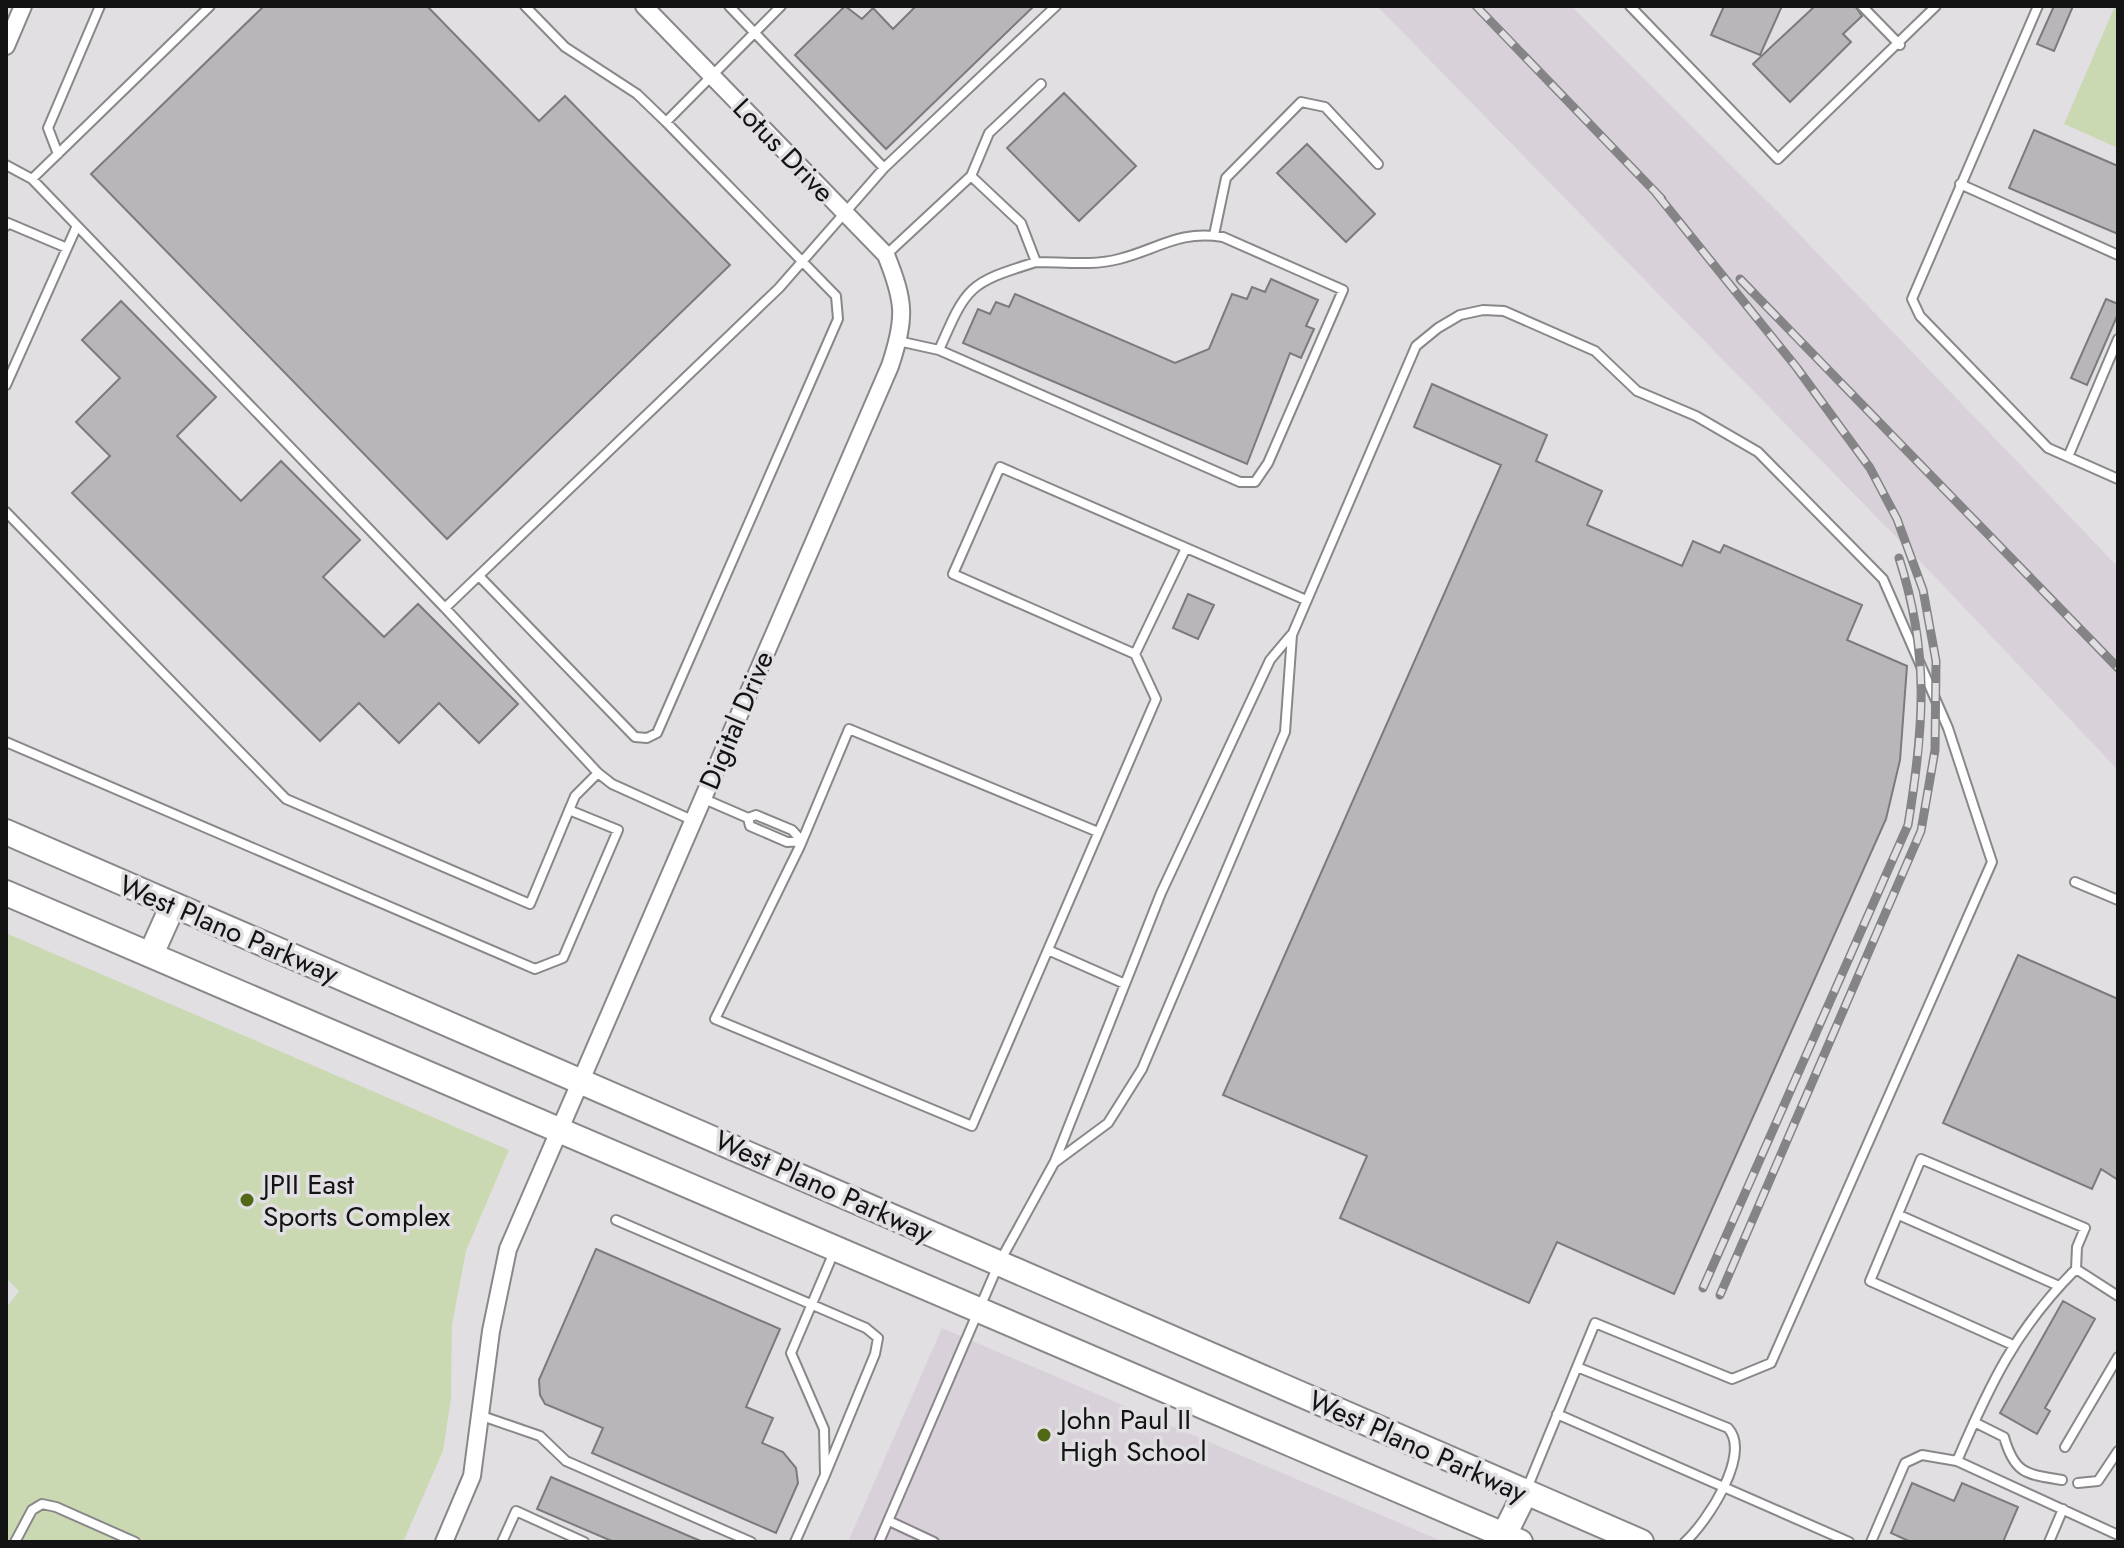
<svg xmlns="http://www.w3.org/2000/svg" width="2124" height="1548" viewBox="0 0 2124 1548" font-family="Jost,sans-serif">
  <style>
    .built { fill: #d8d1da }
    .green { fill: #cbd9b3 }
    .building { fill: #b8b6b9; stroke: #7c7a7d; stroke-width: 2 }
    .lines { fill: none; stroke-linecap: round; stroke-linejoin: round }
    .lane-casing { stroke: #898789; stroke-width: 12 }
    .street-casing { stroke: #898789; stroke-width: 20 }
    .secondary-casing { stroke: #898789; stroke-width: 28 }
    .lane { stroke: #fff; stroke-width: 8 }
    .street { stroke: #fff; stroke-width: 16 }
    .secondary { stroke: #fff; stroke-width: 24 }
    .rail-casing { stroke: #848385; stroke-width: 9 }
    .rail { stroke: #e1dfe2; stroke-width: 6; stroke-dasharray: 18; stroke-linecap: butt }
    .poi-dot { fill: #536816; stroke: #e1dfe2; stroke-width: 3 }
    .labels { text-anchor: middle; stroke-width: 7; stroke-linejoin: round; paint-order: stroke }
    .street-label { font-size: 28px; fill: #141314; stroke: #e1dfe2 }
    .poi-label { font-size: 28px; fill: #141314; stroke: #e1dfe2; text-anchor: start }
  </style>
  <rect width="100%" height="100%" fill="#e1dfe2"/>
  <path class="built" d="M1377,6H1571L1780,214L2118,567V770L1940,582Z
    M942,1328L1444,1542H848Z"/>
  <path class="green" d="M2115,6H2118V148L2064,124Z
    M6,933L509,1150L466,1251L452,1325L451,1398L443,1451L403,1542H6V1308L19,1291L6,1278Z"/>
  <path class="building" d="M264,6H427L539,121L565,96L730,265L447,539L91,174Z
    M845,6L862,19L873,8L893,29L916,6H1034L886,149L795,55Z
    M1724,6H1782L1760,55L1711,35Z
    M1815,6H1855L1862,16L1843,34L1851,42L1790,102L1753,64Z
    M2054,6H2073L2054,51L2037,44Z
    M1064,93L1136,166L1079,221L1007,148Z
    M2034,130L2118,166V234L2009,188Z
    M1307,144L1375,214L1346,242L1277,173Z
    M1271,279L1318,300L1306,326L1314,329L1301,358L1290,353L1247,464L963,343L978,309L990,314L996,302L1009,307L1015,294L1175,363L1209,349L1232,294L1247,299L1252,287L1265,292Z
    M2106,299L2118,304V314L2087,385L2071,378Z
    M121,301L216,397L177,436L241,501L281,461L360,540L323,577L384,637L418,604L518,704L479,743L439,703L399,743L359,703L320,741L72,493L110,456L76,422L120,378L82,340Z
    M1432,384L1547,435L1536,461L1602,491L1587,525L1682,566L1693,541L1720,553L1724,545L1862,605L1847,640L1907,666L1900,760L1886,819L1674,1294L1557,1242L1529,1303L1340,1218L1367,1156L1223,1095L1501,465L1414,427Z
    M1188,594L1214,605L1198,639L1173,628Z
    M2018,955L2118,999V1180L2101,1169L2092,1189L1943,1123Z
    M596,1249L780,1329L746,1407L773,1418L762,1443L783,1452L796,1468L798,1483L776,1533L592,1453L603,1428L545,1404L540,1395L539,1380Z
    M2063,1301L2095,1319L2045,1408L2050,1411L2037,1434L2000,1413Z
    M551,1477L703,1542H614L537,1509Z
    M1912,1483L1954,1501L1962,1483L2018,1507L2003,1542H1911L1891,1533Z"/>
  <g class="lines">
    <defs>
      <path id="lane" d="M729,6L884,168L1056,6
        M1630,6L1778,159L1936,6
        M1862,6L1900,45
        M2038,6L1912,299L1920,316L2048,448L2118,479
        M666,122L781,6
        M58,154L48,128L100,6
        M6,165L32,179L445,608
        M32,179L210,6
        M1960,184L2118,255
        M6,226L8,223L67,248
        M1214,235L1226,178L1301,102L1325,107L1378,164
        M886,255L971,176L989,133L1041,84
        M898,341L939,350C967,286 968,283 1036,262L1021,223L971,176
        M939,350L1240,482H1255L1268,463L1343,290L1223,237C1178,230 1159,249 1119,259C1093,266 1063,262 1036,262
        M6,385L76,228
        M2068,457L2118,339
        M6,512L286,799L530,904L575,796L598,773
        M1186,548L1135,654L953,574L1000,467L1306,600
        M479,576L635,737L647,738L657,733L838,319L836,296L666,122L637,94L565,47L525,6
        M6,742L535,969L563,958L618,830L569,810
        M702,798L748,818
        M756,815L792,830L802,841L787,842L750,826L748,818Z
        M692,820L612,784L598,773L445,608L779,288L884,168
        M1098,832L849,729L800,846L715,1019L972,1126C1033,984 1095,841 1156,699L1135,654
        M2075,882L2118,900
        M1048,950L1125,984
        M1055,1161L1161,893L1270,660L1291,635
        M1899,1215L2059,1286
        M616,1220L866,1328L878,1338L875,1354L825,1475
        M2118,1296L2076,1269C2016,1329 1990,1384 1957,1461L2118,1535
        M2013,1345L1870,1281L1921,1159L2085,1228L2077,1247L2076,1269
        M1577,1367L1728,1428C1752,1454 1707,1522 1685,1542
        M1557,1414L1849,1542
        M482,1416L540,1436L566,1461L751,1542
        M1974,1422L2004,1437C2015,1475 2027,1474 2062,1480
        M2065,1447L2118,1357
        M2078,1483L2098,1481L2118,1451
        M889,1521L934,1542
        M15,1542L32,1510L42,1504L56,1507L135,1542
        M502,1542L516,1511L584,1542
        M795,1542L825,1475L824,1429L791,1353L834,1252
        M879,1542L999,1263L1054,1163L1108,1123L1142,1069L1285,732L1292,635L1416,346L1438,328L1460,315L1483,310L1504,311L1595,351L1637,391L1696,416L1758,452L1883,579L1948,728L1992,862L1771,1363L1732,1379L1595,1323L1526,1491
        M1871,1542L1905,1463L1922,1455L1957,1461
        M2049,1542L2063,1509"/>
      <path id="street" d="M6,46L23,6
        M444,1542L472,1476L491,1331L508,1249L890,366C906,318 905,302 886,255L644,6"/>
      <path id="secondary" d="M6,832L1641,1542
        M6,893L1520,1542
        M151,954L173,905
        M1504,1535L1525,1493"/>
    </defs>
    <use href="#lane" class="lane-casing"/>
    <use href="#street" class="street-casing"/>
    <use href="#secondary" class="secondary-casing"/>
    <use href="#lane" class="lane"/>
    <use href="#street" class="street"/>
    <use href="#secondary" class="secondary"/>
    <defs>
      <path id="rail" d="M1476,6L1662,199
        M1656,193L1797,368L1870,468L1897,519L1923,590L1936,661L1935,750L1921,831L1720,1295
        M1740,279L2118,668
        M1703,1288L1908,825C1924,727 1930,654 1899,558"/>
    </defs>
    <use href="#rail" class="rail-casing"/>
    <use href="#rail" class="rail"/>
  </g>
  <g class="poi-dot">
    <circle cx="247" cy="1200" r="8"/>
    <circle cx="1044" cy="1435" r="8"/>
  </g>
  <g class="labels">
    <g class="street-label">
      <text transform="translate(784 150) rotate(46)" y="10">Lotus Drive</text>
      <text transform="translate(736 720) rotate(-67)" y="10">Digital Drive</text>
      <text transform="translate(229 929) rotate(23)" y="10">West Plano Parkway</text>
      <text transform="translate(824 1186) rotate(24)" y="10">West Plano Parkway</text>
      <text transform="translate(1418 1446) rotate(24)" y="10">West Plano Parkway</text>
    </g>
    <g class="poi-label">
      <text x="263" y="1194">JPII East<tspan x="263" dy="32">Sports Complex</tspan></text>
      <text x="1060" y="1429">John Paul II<tspan x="1060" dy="32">High School</tspan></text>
    </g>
  </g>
  <rect width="2124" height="1548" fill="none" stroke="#141314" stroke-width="16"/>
</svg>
